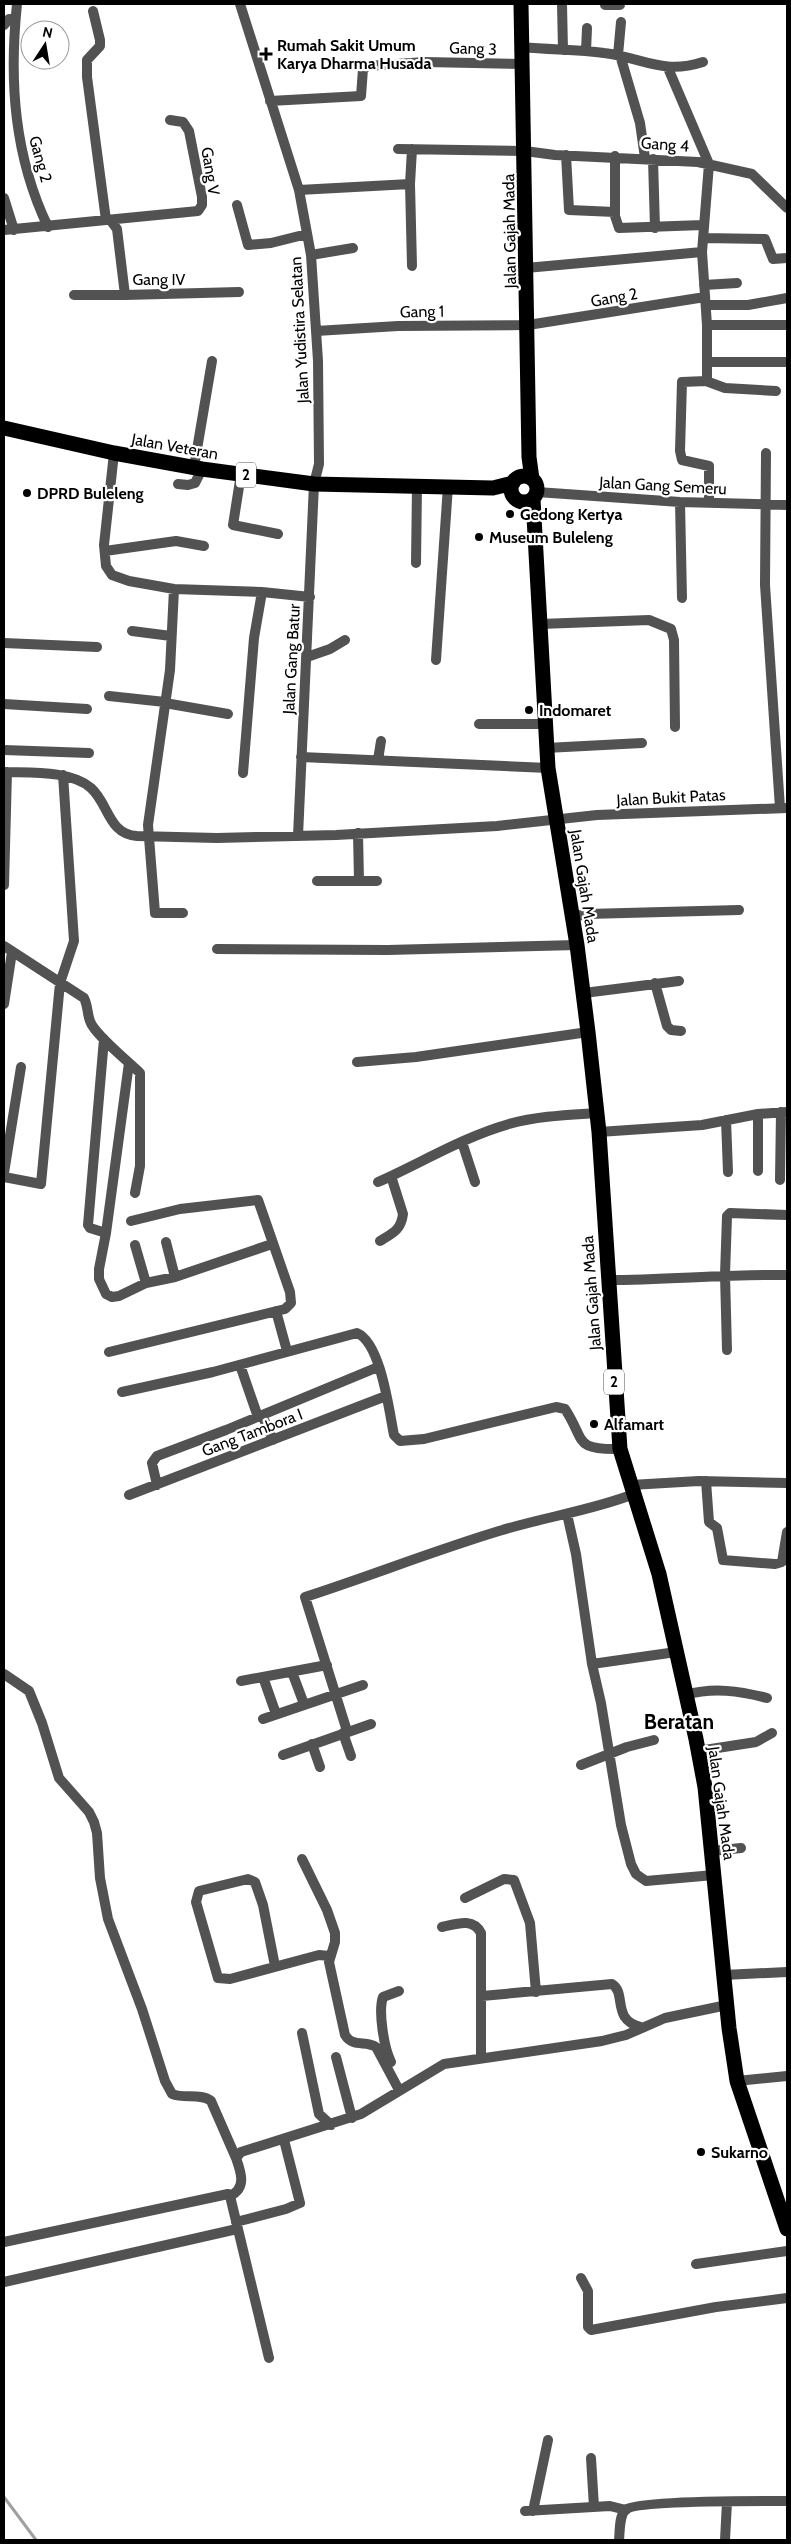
<svg xmlns="http://www.w3.org/2000/svg" width="791" height="2544" viewBox="0 0 791 2544" font-family="Cabin,sans-serif">
  <style>
    .lines { fill: none; stroke-linecap: round; stroke-linejoin: round }
    .stream { stroke: #a0a0a0; stroke-width: 3 }
    .street { stroke: #525252; stroke-width: 10 }
    .highway { stroke: #000; stroke-width: 15 }
    .poi-dot { fill: #000; stroke: #fff; stroke-width: 2 }
    .labels { text-anchor: middle; stroke-width: 4.5; stroke-linejoin: round; paint-order: stroke }
    .shield { fill: #fff; stroke: #4c4c4c; stroke-width: 1 }
    .shield-label { font-size: 15px; font-weight: bold; fill: #000 }
    .poi-label { font-size: 16px; font-weight: bold; fill: #000; stroke: #fff; text-anchor: start }
    .street-label { font-size: 16px; fill: #000; stroke: #fff }
    .district-label { font-size: 21px; font-weight: bold; fill: #000; stroke: #fff }
  </style>
  <rect width="100%" height="100%" fill="#fff"/>
  <g class="lines">
    <path class="stream" d="M4,2497L36,2540"/>
    <path class="street" d="M17,4C9,81 14,156 48,227
      M240,4L299,190L311,255L318,361L319,464L314,484L298,836
      M562,4L563,50
      M605,5H620
      M93,11L100,40V46L87,60V77L106,220
      M4,25L9,19H14
      M523,47C550,50 577,49 604,53C644,58 662,75 703,62
      M586,51L587,28
      M618,55L621,22
      M620,55L640,123L645,158
      M668,68L709,164L702,252L707,325V377L706,381L682,382L680,451L682,460L709,466V502
      M270,101L361,96L363,69L368,66L425,62L523,64
      M398,149L525,151L555,155L698,162L752,174L787,208
      M412,149L410,184L412,266
      M566,155L569,210L615,212
      M615,156V216L619,228L703,225
      M653,159L655,228
      M299,190L410,184
      M4,198L14,230
      M237,205L248,245L271,243L307,234
      M111,221L117,229L125,295L239,292
      M4,230L198,211L202,205V197L189,131L183,122L170,120
      M703,238L765,239L773,259L787,258
      M311,255L353,248
      M526,268L702,252
      M704,285L737,283
      M74,295H125
      M706,305H748L787,298
      M707,325H787
      M316,331L398,326L528,325L705,297
      M707,362H787
      M706,381L725,388L776,391
      M114,453L104,545L106,566L112,575L129,581L174,589L262,592L310,597
      M766,453L765,585L780,808
      M194,467L212,361
      M241,474L233,525L278,534
      M178,484L188,485L195,483L202,469
      M537,492L680,502L787,505
      M680,502L682,598
      M105,551L176,541L204,546
      M416,563L417,486
      M174,589L170,670L148,825L155,913H183
      M540,624L649,620L671,629L674,640L675,727
      M132,631L171,636
      M4,643L97,647
      M307,657L330,649L345,640
      M436,660L448,486
      M109,696L165,702
      M165,703L228,714
      M4,704L87,709
      M479,724H545
      M546,748L642,743
      M4,750L89,753
      M301,757L548,768
      M378,760L381,741
      M4,772C29,773 71,770 91,788C109,804 108,834 137,836L217,838L336,835L497,826L597,815L787,808
      M243,773L254,638L262,592
      M358,833L359,881H377
      M317,881H359
      M4,885L7,772
      M572,917L587,914L739,910
      M4,946L84,998C88,1006 87,1013 90,1021C94,1034 129,1062 140,1073V1166L135,1193
      M217,949L388,950L577,945
      M655,983L667,1026L671,1030L681,1031
      M584,993L679,981
      M4,1004L12,952
      M104,1039L88,1225L90,1228L106,1233
      M357,1062L416,1057L588,1032
      M129,1063L106,1233L99,1269V1279L106,1294L112,1297L119,1296L146,1283L175,1277L272,1244
      M726,1120L728,1172
      M599,1132L702,1125L758,1114L787,1112
      M462,1142L475,1182
      M758,1171V1114
      M4,1173L21,1067
      M4,1177L41,1184L60,983L74,941L63,775
      M780,1180L781,1112
      M378,1182C421,1163 463,1137 509,1124C538,1116 567,1115 597,1113
      M380,1241C393,1233 401,1230 403,1214L391,1176
      M166,1242L175,1277
      M135,1245L146,1283
      M608,1280C668,1280 727,1274 787,1275
      M276,1311L287,1351
      M727,1350L725,1275L727,1216L730,1213L787,1215
      M109,1352L285,1309L291,1303L290,1292L258,1200L180,1209L131,1221
      M240,1365L258,1417
      M122,1392L213,1372L357,1333C381,1343 389,1411 394,1435L400,1441L424,1439L556,1407L565,1409C586,1441 573,1450 620,1449
      M262,1415L273,1440
      M706,1481L709,1522L717,1528L723,1560L775,1564L782,1562L787,1532
      M157,1485L152,1463L157,1456L226,1430L378,1367
      M631,1485L699,1481L787,1483
      M129,1495L386,1396
      M567,1514L576,1554L592,1664L601,1703L621,1825L631,1864L636,1874L646,1881L714,1875
      M592,1664L676,1652
      M292,1672L304,1704
      M4,1674L29,1691L42,1723L59,1778L89,1812L94,1822L97,1833L100,1878L108,1919L142,2009L165,2081L172,2094C184,2099 201,2093 211,2101L236,2158
      M263,1677L276,1714
      M241,1681L327,1665
      M686,1695C713,1687 740,1691 767,1698
      M263,1719L363,1685
      M347,1731L305,1597C370,1576 433,1551 499,1531C544,1517 590,1511 634,1494
      M343,1733L351,1756
      M312,1744L320,1767
      M698,1751L756,1742L772,1733
      M283,1755L371,1724
      M581,1765L627,1747L654,1740
      M712,1851L741,1848
      M302,1859L327,1910L335,1933V1942L329,1962L345,2035C353,2048 366,2040 376,2047L399,2090
      M465,1898L504,1879L514,1880L530,1923L536,1992
      M442,1927C456,1924 473,1917 481,1933V2058
      M275,1966L263,1905L255,1882L248,1879L199,1891L196,1902L218,1978L230,1979L319,1955L329,1956
      M724,1975L787,1972
      M482,1996L612,1984C627,1993 611,2020 641,2027
      M302,2033L319,2114L331,2125
      M336,2057L352,2118
      M391,2062C384,2048 378,2011 383,1997L399,1991
      M737,2081L787,2076
      M230,2196C247,2188 241,2172 236,2158L241,2152L361,2114L444,2064L602,2041L626,2035L665,2018L727,2005
      M236,2222L286,2209L300,2203L284,2140
      M4,2242L228,2194L230,2196L269,2358
      M696,2264L787,2251
      M581,2278L588,2291V2327L591,2330L716,2307L787,2298
      M4,2282L237,2229
      M591,2458L594,2507
      M525,2511L610,2506L626,2510
      M533,2511L548,2440
      M619,2540C620,2531 619,2517 625,2510C635,2500 765,2501 787,2501
      M725,2540L727,2502"/>
    <path class="highway" d="M521,4L529,457L532,479
      M4,428L114,453L202,469L314,484L493,488L513,483
      M511 489a13 13 0 1 1 26 0a13 13 0 1 1-26 0Z
      M533,499L548,768L577,945L588,1032L599,1132L620,1449L659,1574L696,1739L705,1787L729,2028L737,2081L787,2229"/>
  </g>
  <g class="poi-dot">
    <path d="M263.5 46.5h5v5h5v5h-5v5h-5v-5h-5v-5h5z"/>
    <circle cx="27" cy="493" r="5"/>
    <circle cx="510" cy="514" r="5"/>
    <circle cx="479" cy="537" r="5"/>
    <circle cx="529" cy="710" r="5"/>
    <circle cx="594" cy="1424" r="5"/>
    <circle cx="701" cy="2152" r="5"/>
  </g>
  <g class="labels">
    <g class="shield">
      <rect x="236" y="462.5" width="20" height="25" rx="4"/>
      <rect x="604" y="1369.5" width="20" height="25" rx="4"/>
    </g>
    <g class="shield-label">
      <text x="246" y="480">2</text>
      <text x="614" y="1387">2</text>
    </g>
    <g class="poi-label">
      <text x="277" y="51">Rumah Sakit Umum<tspan x="277" dy="18">Karya Dharma Husada</tspan></text>
      <text x="37" y="499">DPRD Buleleng</text>
      <text x="520" y="520">Gedong Kertya</text>
      <text x="489" y="543">Museum Buleleng</text>
      <text x="539" y="716">Indomaret</text>
      <text x="604" y="1430">Alfamart</text>
      <text x="711" y="2158">Sukarno</text>
    </g>
    <g class="street-label">
      <text transform="translate(473 48) rotate(2)" y="6">Gang 3</text>
      <text transform="translate(665 144) rotate(4)" y="6">Gang 4</text>
      <text transform="translate(41 159) rotate(75)" y="6">Gang 2</text>
      <text transform="translate(211 171) rotate(81)" y="6">Gang V</text>
      <text transform="translate(509 231) rotate(-91)" y="6">Jalan Gajah Mada</text>
      <text x="159" y="285">Gang IV</text>
      <text transform="translate(614 297) rotate(-10)" y="6">Gang 2</text>
      <text transform="translate(422 311) rotate(-1)" y="6">Gang 1</text>
      <text transform="translate(299 330) rotate(-93)" y="6">Jalan Yudistira Selatan</text>
      <text transform="translate(175 446) rotate(10)" y="6">Jalan Veteran</text>
      <text transform="translate(663 485) rotate(3)" y="6">Jalan Gang Semeru</text>
      <text transform="translate(291 659) rotate(-87)" y="6">Jalan Gang Batur</text>
      <text transform="translate(671 797) rotate(-3)" y="6">Jalan Bukit Patas</text>
      <text transform="translate(585 886) rotate(81)" y="6">Jalan Gajah Mada</text>
      <text transform="translate(591 1293) rotate(-94)" y="6">Jalan Gajah Mada</text>
      <text transform="translate(252 1432) rotate(-21)" y="6">Gang Tambora I</text>
      <text transform="translate(722 1803) rotate(82)" y="6">Jalan Gajah Mada</text>
    </g>
    <g class="district-label">
      <text x="679" y="1729">Beratan</text>
    </g>
  </g>
  <rect width="791" height="2544" fill="none" stroke="#000000" stroke-width="10"/>
  <g transform="translate(45 45) rotate(12)"><circle r="24" fill="#ffffff" stroke="#999999"/>
  <path d="M0-4L9 19L0 12L-9 19Z" fill="#000000"/>
  <text y="-8" font-size="14" font-weight="bold" text-anchor="middle" fill="#000000">N</text>
  </g>
</svg>
